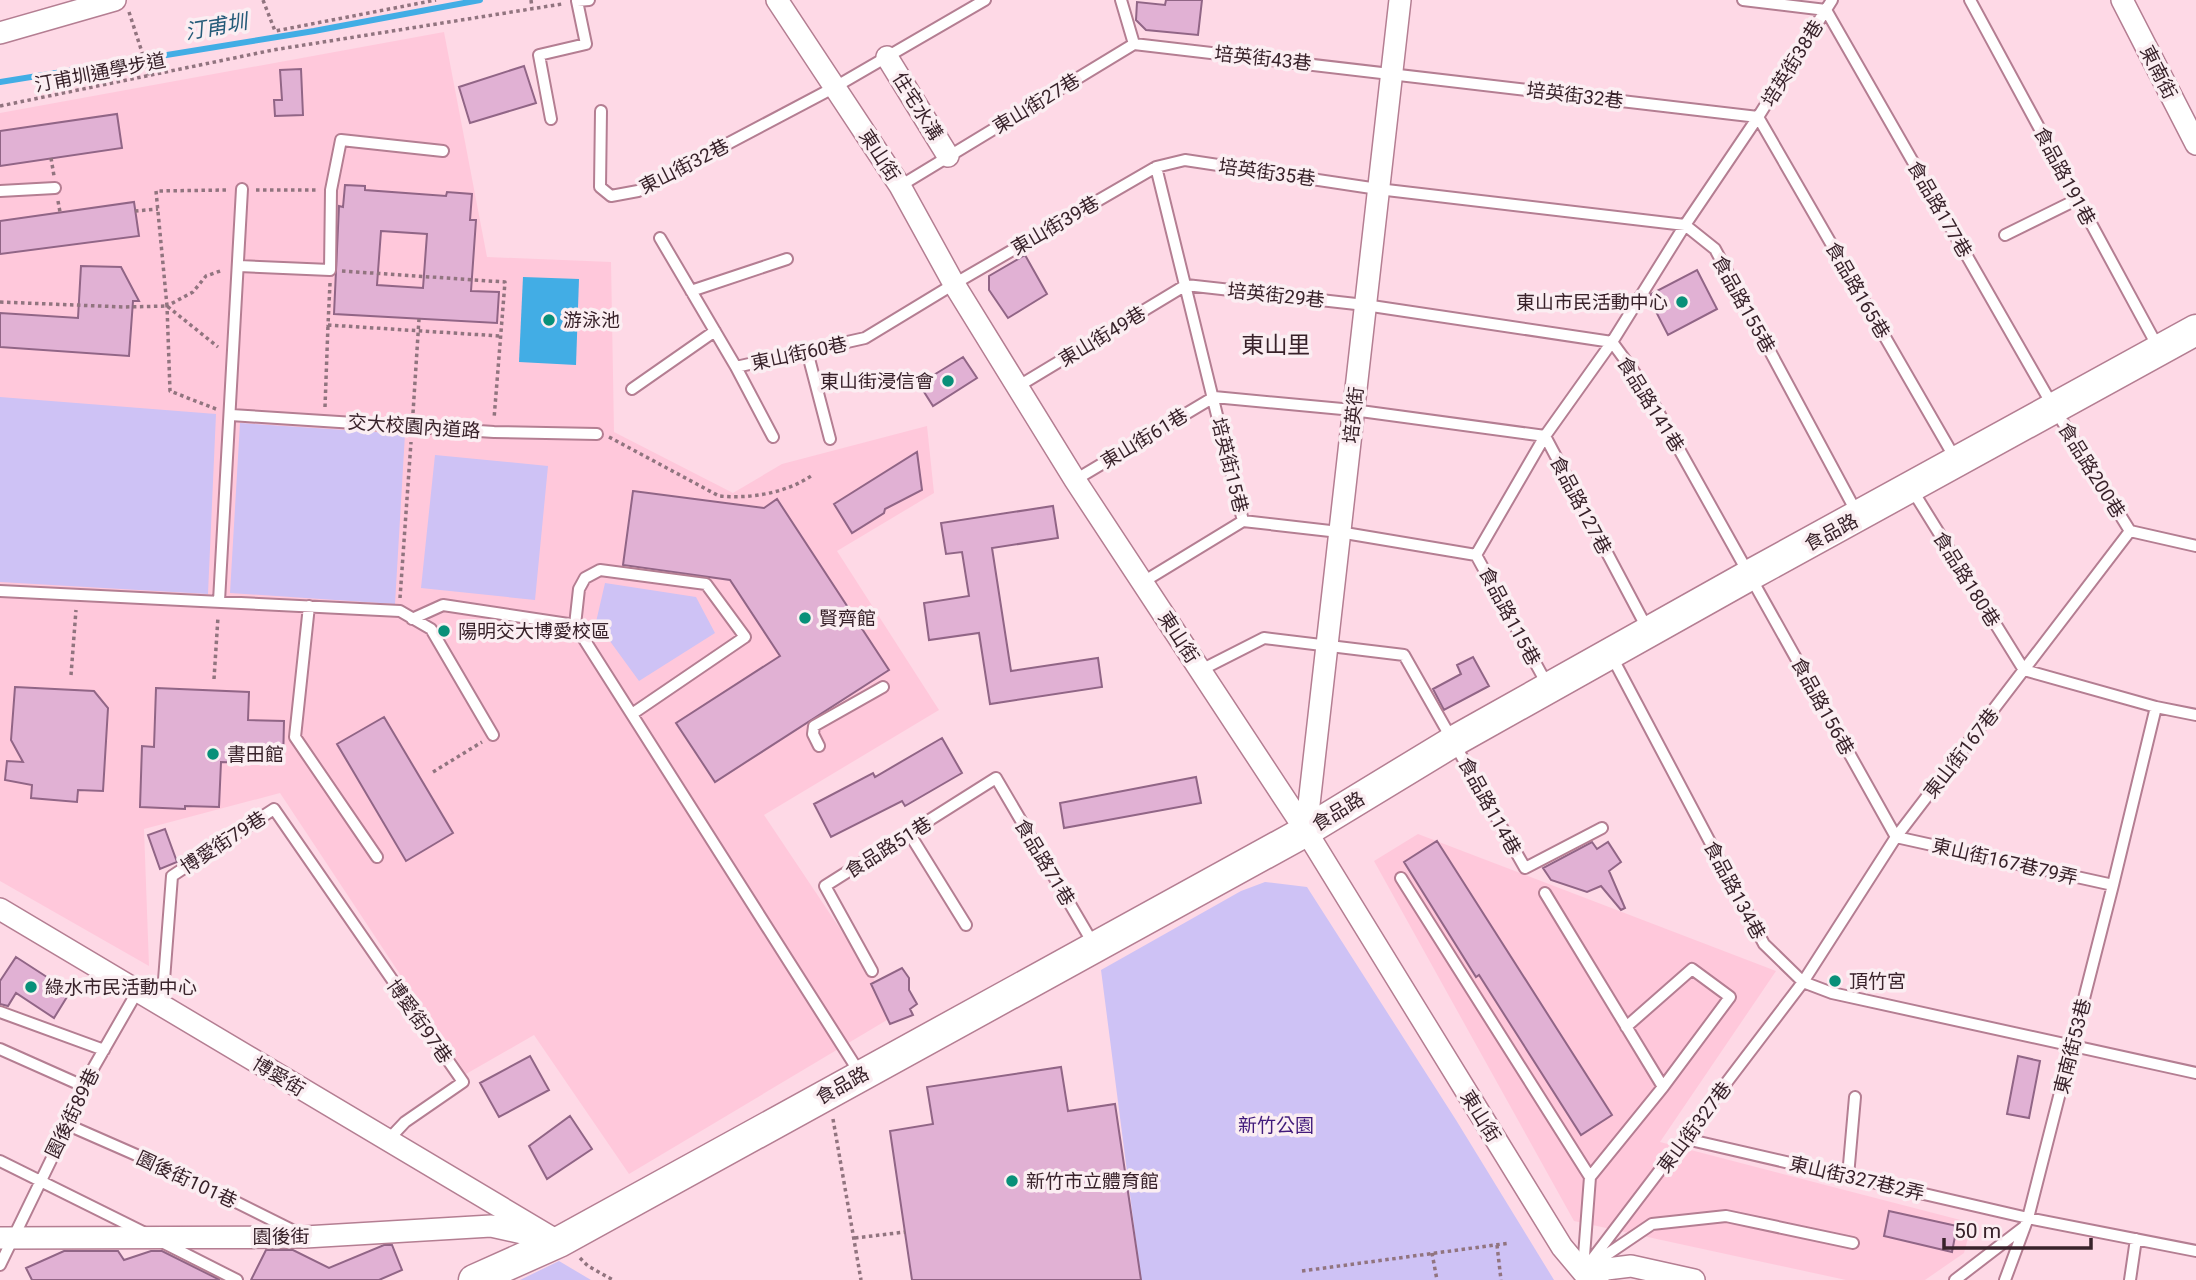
<svg xmlns="http://www.w3.org/2000/svg" width="2196" height="1280" viewBox="0 0 2196 1280" font-family="Roboto,'Noto Sans TC',sans-serif">
  <style>
    .built { fill: #ffc8db }
    .green { fill: #cec2f5 }
    .water { fill: #42ade5 }
    .lines { fill: none; stroke-linecap: round; stroke-linejoin: round }
    .stream { stroke: #42ade5; stroke-width: 6 }
    .building { fill: #e1b1d4; stroke: #916586; stroke-width: 2; fill-rule: evenodd }
    .lane-casing { stroke: #b47e92; stroke-width: 14 }
    .street-casing { stroke: #b47e92; stroke-width: 24 }
    .secondary-casing { stroke: #b47e92; stroke-width: 33 }
    .path { stroke: #91747f; stroke-width: 3.5; stroke-dasharray: 3.5 3.5; stroke-linecap: butt }
    .lane { stroke: #fff; stroke-width: 10 }
    .street { stroke: #fff; stroke-width: 21 }
    .secondary { stroke: #fff; stroke-width: 30 }
    .poi-dot { fill: #089079; stroke: #fbeef2; stroke-width: 2.5 }
    .labels { text-anchor: middle; stroke-width: 7; stroke-linejoin: round; paint-order: stroke }
    .street-label { font-size: 19px; fill: #38222a; stroke: #fbeef2 }
    .poi-label { font-size: 19px; fill: #38222a; stroke: #fbeef2; text-anchor: start }
    .park-label { font-size: 19px; fill: #411a7a; stroke: #fbeef2 }
    .water-label { font-size: 21px; font-style: italic; fill: #235a78; stroke: #fbeef2 }
    .quarter-label { font-size: 23px; fill: #38222a; stroke: #fbeef2 }
  </style>
  <rect width="100%" height="100%" fill="#fed9e6"/>
  <path class="built" d="M444,32L487,257L611,262L614,432L733,493L782,464L927,426L934,493L837,551L939,710L764,815L897,1014L629,1174L534,1035L466,1074L280,793L144,829L149,966L0,881V113Z
    M1418,834L1776,971L1660,1142L1972,1223L1964,1253L1925,1280H1846L1574,1221L1374,861Z"/>
  <path class="green" d="M0,397L216,414L208,594L0,582Z
    M240,423L405,434L395,604L230,593Z
    M435,455L548,466L535,600L421,588Z
    M605,583L696,597L715,633L639,681L596,622Z
    M1265,882L1307,887L1456,1120L1554,1280H1141L1101,970L1241,891Z
    M559,1261L591,1280H520Z"/>
  <path class="water" d="M523,277L579,279L576,365L519,362Z"/>
  <g class="lines">
    <path class="stream" d="M0,82L314,31L480,0"/>
  </g>
  <path class="building" d="M1166,0H1202L1198,35L1146,30L1136,20L1137,2L1165,5Z
    M524,66L536,103L470,123L459,87Z
    M301,69L303,115L275,116L274,100H282L280,70Z
    M117,114L122,148L0,166V131Z
    M345,185L365,186V190L446,196L447,192L472,194L470,220H476L471,291L499,292L497,323L334,314L339,206L343,207ZM381,231L427,234L423,288L377,285Z
    M134,202L139,236L0,254V221Z
    M1025,255L1047,294L1008,318L989,290V276Z
    M81,266L121,267L139,301H133L129,356L0,347V313L78,318Z
    M1697,270L1717,309L1668,335L1649,298L1651,294Z
    M963,357L977,378L933,406L919,384Z
    M917,452L922,490L885,509L884,513L852,533L834,504Z
    M633,491L764,508L777,499L889,670L715,782L676,723L780,656L730,580L623,565Z
    M1053,506L1058,538L992,548L1011,671L1098,658L1102,687L990,704L979,633L929,640L924,603L969,596L962,552L946,554L941,523Z
    M1473,657L1489,686L1444,710L1433,689L1461,674L1457,665Z
    M15,687L94,691L108,708L103,791L78,790L77,802L31,798L32,785L5,780L7,761L23,762L11,740Z
    M156,688L249,692L248,720L284,721L283,764L221,762L219,807L185,806V809L140,807L142,746L154,747Z
    M384,717L453,833L406,861L337,744Z
    M942,738L962,773L905,806L902,801L831,837L814,804L873,773L875,777Z
    M1196,777L1201,803L1064,828L1060,803Z
    M165,829L177,862L160,869L148,835Z
    M1437,841L1612,1115L1581,1135L1479,975L1476,977L1404,862Z
    M1592,842L1597,849L1608,842L1621,862L1609,871L1625,908L1621,910L1601,886L1587,892L1551,880L1543,868Z
    M16,957L70,992L54,1018L16,993L8,1006L0,1004V981Z
    M902,968L909,978V990L917,1004L910,1009L913,1015L890,1024L871,984Z
    M530,1056L549,1090L499,1117L480,1083Z
    M2018,1056L2040,1061L2029,1118L2007,1114Z
    M1061,1067L1068,1111L1115,1104L1141,1280H912L890,1131L933,1124L927,1087Z
    M570,1116L592,1149L547,1179L529,1146Z
    M1889,1211L1957,1226L1952,1252L1884,1236Z
    M384,1245H392L402,1270L379,1280H251L266,1250H293L329,1268Z
    M64,1251H118L124,1260L151,1251H162L220,1280H32L26,1268Z"/>
  <g class="lines">
    <defs>
      <path id="lane" d="M1743,0L1826,10
        M1970,0L2159,349
        M1826,10L2054,408L2130,531
        M1134,44L1758,117
        M601,111L600,187L611,196L638,191L835,87L985,0
        M1758,117L1956,460
        M551,119L539,55L586,44L577,1L589,0
        M1156,167L1243,521L1339,532L1476,555L1548,686
        M900,186L1134,44L1121,0
        M0,191L55,188
        M2005,235L2078,199
        M660,238L736,367L773,437
        M239,266L330,270L331,190L341,140L443,151
        M1186,285L1365,305L1612,342L1642,383L1896,837L2113,885
        M691,291L787,259
        M807,351L830,439
        M736,367L865,338L954,284L1156,167L1185,160L1378,189L1685,225L1715,249L1858,515
        M1017,387L1186,285
        M632,389L715,331
        M1214,397L1353,410L1545,436L1648,630
        M231,415L494,432L597,434
        M1075,480L1214,397
        M1911,488L2024,670L2156,707L2196,715
        M2130,531L2196,546
        M1476,555L1545,436L1612,342L1685,225L1758,117L1832,0
        M1143,582L1243,521
        M0,591L400,611L431,629L493,735
        M219,601L242,189
        M309,606L295,737L377,857
        M412,619L443,605L575,625L861,1075
        M575,625L579,589L585,578L600,570L706,584L745,637L632,714
        M1611,655L1764,944L1803,982L1832,993L2196,1073
        M1201,670L1264,638L1404,655L1525,868L1602,828
        M819,746L813,734L814,726L883,687
        M909,833L966,925
        M1401,878L1590,1177
        M1545,893L1663,1087L1590,1177L1583,1269
        M872,971L825,886L996,778L1094,945
        M162,1006L172,876L274,809L463,1082L405,1122L388,1140
        M0,1012L104,1050
        M1626,1027L1692,969L1730,997L1663,1087
        M0,1049L83,1086
        M68,1125L182,1175L296,1232
        M1686,1139L2028,1218L2196,1251
        M0,1161L145,1233
        M1848,1176L1855,1097
        M162,1242L237,1280
        M1593,1264L1652,1224L1726,1216L1853,1243
        M0,1265L68,1125L83,1086L137,992
        M1584,1270L1803,982L1896,837L2130,531
        M1955,1280L2024,1227
        M2005,1280L2028,1218L2113,885L2156,707
        M2130,1280L2136,1239"/>
      <path id="street" d="M777,0L900,186L954,284L1075,480L1306,831L1562,1247L1583,1272L1598,1280
        M2122,0L2196,144
        M0,33L115,0
        M887,57L948,156
        M1306,831L1400,0
        M0,909L559,1242
        M0,1238L305,1237L491,1226L540,1237
        M1583,1272L1631,1266L1694,1280"/>
      <path id="secondary" d="M474,1280L559,1242L1306,831L1454,741L1750,575L2196,330"/>
    </defs>
    <use href="#lane" class="lane-casing"/>
    <use href="#street" class="street-casing"/>
    <use href="#secondary" class="secondary-casing"/>
    <path class="path" d="M263,0L275,31L436,0
      M531,0L532,8
      M129,12L150,77
      M0,106L273,50L562,4
      M51,158L54,176
      M256,190H318
      M58,201L60,212
      M135,211L158,209
      M342,271L505,282L494,419
      M330,283L328,325L500,336
      M0,302L124,307L167,306L218,347
      M167,306L156,191L227,190
      M325,407L328,325
      M216,409L170,391L167,306L193,292L206,276L223,270
      M413,413L419,319
      M609,437L719,496C750,499 786,493 811,476
      M400,598L411,442
      M71,675L76,610
      M214,679L218,617
      M433,772L482,742
      M833,1119L861,1280
      M855,1238L905,1232
      M1497,1245L1501,1280
      M1432,1253L1437,1280
      M580,1258L588,1266L613,1280
      M1302,1271L1510,1243"/>
    <use href="#lane" class="lane"/>
    <use href="#street" class="street"/>
    <use href="#secondary" class="secondary"/>
  </g>
  <g class="poi-dot">
    <circle cx="1682" cy="302" r="7"/>
    <circle cx="549" cy="320" r="7"/>
    <circle cx="948" cy="381" r="7"/>
    <circle cx="805" cy="618" r="7"/>
    <circle cx="444" cy="631" r="7"/>
    <circle cx="213" cy="754" r="7"/>
    <circle cx="1835" cy="981" r="7"/>
    <circle cx="31" cy="987" r="7"/>
    <circle cx="1012" cy="1181" r="7"/>
  </g>
  <g class="labels">
    <g class="street-label">
      <text transform="translate(1263 58) rotate(6)" y="7">培英街43巷</text>
      <text transform="translate(1792 63) rotate(-58)" y="7">培英街38巷</text>
      <text transform="translate(100 72) rotate(-11)" y="7">汀甫圳通學步道</text>
      <text transform="translate(2159 72) rotate(63)" y="7">東南街</text>
      <text transform="translate(1575 95) rotate(7)" y="7">培英街32巷</text>
      <text transform="translate(1036 103) rotate(-31)" y="7">東山街27巷</text>
      <text transform="translate(918 106) rotate(58)" y="7">住宅水溝</text>
      <text transform="translate(880 155) rotate(57)" y="7">東山街</text>
      <text transform="translate(684 166) rotate(-27)" y="7">東山街32巷</text>
      <text transform="translate(1267 172) rotate(8)" y="7">培英街35巷</text>
      <text transform="translate(2065 176) rotate(62)" y="7">食品路191巷</text>
      <text transform="translate(1940 209) rotate(60)" y="7">食品路177巷</text>
      <text transform="translate(1055 225) rotate(-30)" y="7">東山街39巷</text>
      <text transform="translate(1858 290) rotate(60)" y="7">食品路165巷</text>
      <text transform="translate(1276 295) rotate(6)" y="7">培英街29巷</text>
      <text transform="translate(1744 304) rotate(61)" y="7">食品路155巷</text>
      <text transform="translate(1102 336) rotate(-31)" y="7">東山街49巷</text>
      <text transform="translate(799 353) rotate(-12)" y="7">東山街60巷</text>
      <text transform="translate(1651 404) rotate(58)" y="7">食品路141巷</text>
      <text transform="translate(1353 415) rotate(-84)" y="7">培英街</text>
      <text transform="translate(414 426) rotate(4)" y="7">交大校園內道路</text>
      <text transform="translate(1144 438) rotate(-31)" y="7">東山街61巷</text>
      <text transform="translate(1230 465) rotate(76)" y="7">培英街15巷</text>
      <text transform="translate(2092 470) rotate(58)" y="7">食品路200巷</text>
      <text transform="translate(1581 505) rotate(62)" y="7">食品路127巷</text>
      <text transform="translate(1831 532) rotate(-28)" y="7">食品路</text>
      <text transform="translate(1967 579) rotate(58)" y="7">食品路180巷</text>
      <text transform="translate(1510 616) rotate(62)" y="7">食品路115巷</text>
      <text transform="translate(1179 637) rotate(57)" y="7">東山街</text>
      <text transform="translate(1823 706) rotate(61)" y="7">食品路156巷</text>
      <text transform="translate(1961 753) rotate(-52)" y="7">東山街167巷</text>
      <text transform="translate(1490 806) rotate(61)" y="7">食品路114巷</text>
      <text transform="translate(1338 811) rotate(-31)" y="7">食品路</text>
      <text transform="translate(223 842) rotate(-33)" y="7">博愛街79巷</text>
      <text transform="translate(888 847) rotate(-32)" y="7">食品路51巷</text>
      <text transform="translate(2005 861) rotate(13)" y="7">東山街167巷79弄</text>
      <text transform="translate(1045 862) rotate(59)" y="7">食品路71巷</text>
      <text transform="translate(1735 890) rotate(62)" y="7">食品路134巷</text>
      <text transform="translate(420 1021) rotate(55)" y="7">博愛街97巷</text>
      <text transform="translate(2072 1046) rotate(-76)" y="7">東南街53巷</text>
      <text transform="translate(279 1076) rotate(31)" y="7">博愛街</text>
      <text transform="translate(842 1085) rotate(-29)" y="7">食品路</text>
      <text transform="translate(72 1113) rotate(-64)" y="7">園後街89巷</text>
      <text transform="translate(1481 1116) rotate(58)" y="7">東山街</text>
      <text transform="translate(1694 1127) rotate(-53)" y="7">東山街327巷</text>
      <text transform="translate(1857 1178) rotate(13)" y="7">東山街327巷2弄</text>
      <text transform="translate(187 1179) rotate(25)" y="7">園後街101巷</text>
      <text x="281" y="1243">園後街</text>
    </g>
    <g class="poi-label">
      <text x="1668" y="309" text-anchor="end">東山市民活動中心</text>
      <text x="563" y="327">游泳池</text>
      <text x="934" y="388" text-anchor="end">東山街浸信會</text>
      <text x="819" y="625">賢齊館</text>
      <text x="458" y="638">陽明交大博愛校區</text>
      <text x="227" y="761">書田館</text>
      <text x="1849" y="988">頂竹宮</text>
      <text x="45" y="994">綠水市民活動中心</text>
      <text x="1026" y="1188">新竹市立體育館</text>
    </g>
    <g class="park-label">
      <text x="1276" y="1132">新竹公園</text>
    </g>
    <g class="water-label">
      <text transform="translate(216 27) rotate(-10)" y="7">汀甫圳</text>
    </g>
    <g class="quarter-label">
      <text x="1276" y="353">東山里</text>
    </g>
  </g>
  <path d="M1944 1238v10h147v-10" fill="none" stroke="#38222a" stroke-width="3.5"/>
  <text x="1954" y="1238" font-size="21" fill="#38222a" stroke="#fbeef2" stroke-width="5" paint-order="stroke">50 m</text>
</svg>
